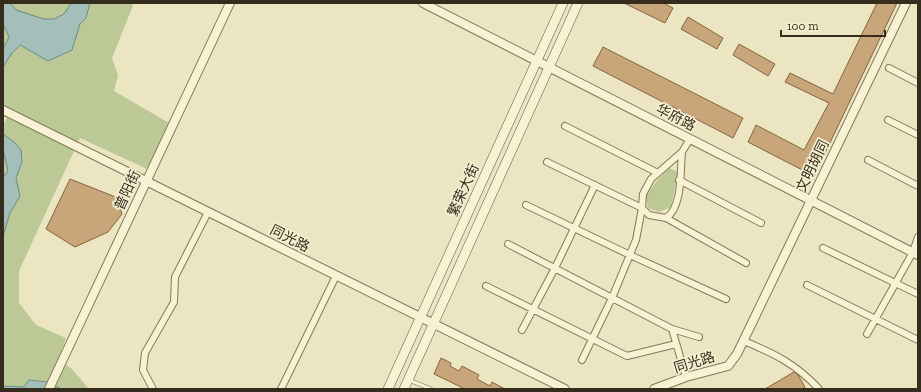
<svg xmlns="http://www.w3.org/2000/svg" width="921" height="392" viewBox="0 0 921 392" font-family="'Zilla Slab','Noto Sans SC',serif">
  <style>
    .green { fill: #bcc996 }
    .water { fill: #a4beba; stroke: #6b8c88 }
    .building { fill: #c8a679; stroke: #836441 }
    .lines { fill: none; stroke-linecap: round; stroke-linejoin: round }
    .service-casing { stroke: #85775a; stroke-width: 4.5 }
    .minor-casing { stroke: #85775a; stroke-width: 8 }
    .tertiary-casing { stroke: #85775a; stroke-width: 10 }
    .secondary-casing { stroke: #66583d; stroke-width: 10 }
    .service { stroke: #f7f2d4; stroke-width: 3 }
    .minor { stroke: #f7f2d4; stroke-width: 6 }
    .tertiary { stroke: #f7f2d4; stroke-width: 8 }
    .secondary { stroke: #f7f2d4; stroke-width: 9 }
    .labels { text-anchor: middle; stroke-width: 3.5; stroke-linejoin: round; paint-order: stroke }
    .street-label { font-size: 14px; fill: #352c1d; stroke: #f4efd1 }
  </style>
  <rect width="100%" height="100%" fill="#ece5c1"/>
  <path class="green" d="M3,3H134L112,58L118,75L114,91L169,123L147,169L80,138L19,271V303L36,325L66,338L59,358L62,362L72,369L89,389H3V126L9,113L3,110Z
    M669,168L678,172L671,207L659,212L648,208L645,197L655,183Z"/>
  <path class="water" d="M3,3H10L16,10L44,19H54L64,14L71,3H90L86,18L80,24L72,50L48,61L20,45L12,53L3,67V49L9,37L3,24Z
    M3,134L14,142L21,150L22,162L16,178L20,196L10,213L3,236V177L8,171L3,149Z
    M29,380L48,382L61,389H3V386L24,387Z"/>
  <path class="building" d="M624,3H663L673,8L665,23Z
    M877,3H897L814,176L748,142L756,125L804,150L829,103L785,82L790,73L833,94Z
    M688,17L723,38L717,49L681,29Z
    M739,44L775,64L768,76L733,55Z
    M603,47L743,118L733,138L593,66Z
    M70,179L118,198L122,214L108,232L75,247L46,229Z
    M441,358L451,363L450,366L459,371L462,366L479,375L477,379L490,386L492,382L505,389H465L434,374Z
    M794,372L798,375L805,387L802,389H765Z"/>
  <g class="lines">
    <defs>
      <path id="service" d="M409,380L431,389"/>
      <path id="minor" d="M889,68L918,83
        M888,120L918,135
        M565,126L658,173
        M682,152C680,171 683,207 666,218L649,215L642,208L643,194L651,179L682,152L690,139
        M868,160L918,186
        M547,162L642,208L636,240L612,298L582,360
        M679,180L761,223
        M526,205L630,255L726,299
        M666,218L746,263
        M508,244L672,329L699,337
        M823,248L918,294
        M807,285L918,340
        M486,286L627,356L676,344
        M672,329L686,377
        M522,330L555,268L595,185
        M867,334L913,252L918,237
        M744,341C775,354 796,364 819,389
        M153,389L143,370L145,353L174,302L175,277L208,212
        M281,389L336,276"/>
      <path id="tertiary" d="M423,3L918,255
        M3,110L565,389
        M49,389L230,3
        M654,389L686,377L728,366L737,354L906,3"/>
      <path id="secondary" d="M388,389L563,3
        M404,389L578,3"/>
    </defs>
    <use href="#service" class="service-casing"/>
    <use href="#minor" class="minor-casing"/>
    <use href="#tertiary" class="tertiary-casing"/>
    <use href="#secondary" class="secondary-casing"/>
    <use href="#service" class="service"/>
    <use href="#minor" class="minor"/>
    <use href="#tertiary" class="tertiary"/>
    <use href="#secondary" class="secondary"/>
  </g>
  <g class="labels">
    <g class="street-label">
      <text transform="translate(676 117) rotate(27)" y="5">华府路</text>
      <text transform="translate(812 166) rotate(-64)" y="5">文明胡同</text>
      <text transform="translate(127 190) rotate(-65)" y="5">普阳街</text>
      <text transform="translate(463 190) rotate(-66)" y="5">繁荣大街</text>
      <text transform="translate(290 238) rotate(27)" y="5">同光路</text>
      <text transform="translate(694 362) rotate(-17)" y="5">同光路</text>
    </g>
  </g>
  <rect width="921" height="392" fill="none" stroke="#352c1d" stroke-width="8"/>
  <path d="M781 30v6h104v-6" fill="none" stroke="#352c1d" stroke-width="2"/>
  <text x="787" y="30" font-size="12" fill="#352c1d" stroke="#f4efd1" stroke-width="3" paint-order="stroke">100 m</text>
</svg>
